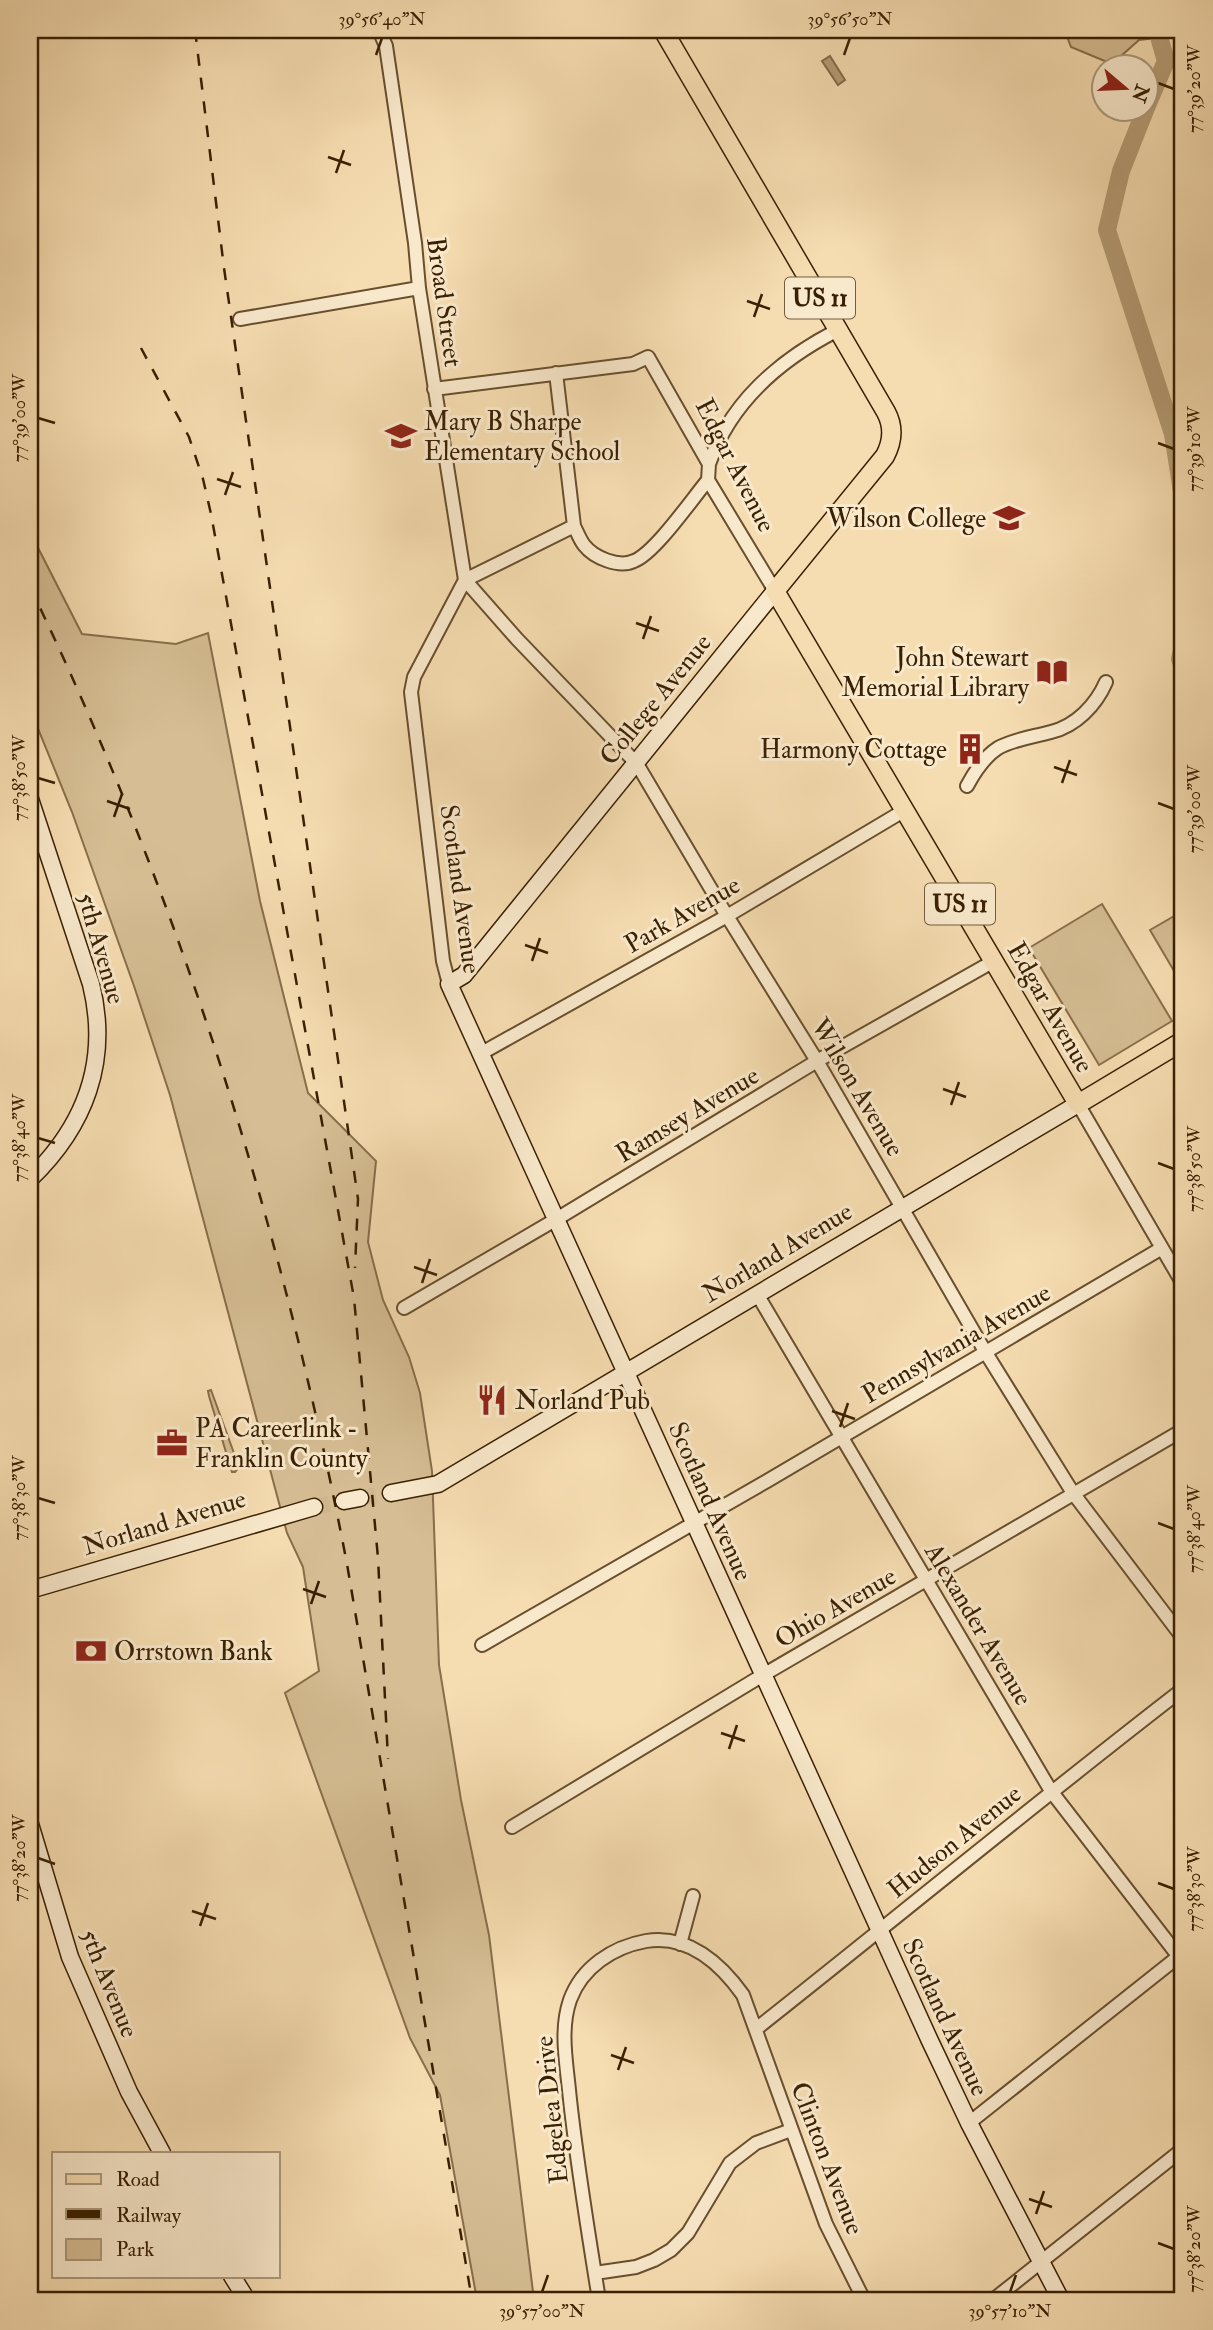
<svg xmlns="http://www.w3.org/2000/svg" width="1213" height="2330" viewBox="0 0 1213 2330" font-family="'IM FELL Double Pica',serif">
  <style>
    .green { fill: #d6bd93; stroke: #886e4a; stroke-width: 2 }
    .water { fill: #b69d76; stroke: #846b48; stroke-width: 2 }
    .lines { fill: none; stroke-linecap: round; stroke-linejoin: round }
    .river { stroke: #b69d76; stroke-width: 18 }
    .secondary-tunnel { stroke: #d0b78e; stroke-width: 16; stroke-dasharray: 16 8; stroke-linecap: butt }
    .street-casing { stroke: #694f2e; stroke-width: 16 }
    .secondary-casing { stroke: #3a2002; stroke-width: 19 }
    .primary-casing { stroke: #3a2002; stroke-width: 21 }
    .street { stroke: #f9e9cc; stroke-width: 12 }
    .secondary { stroke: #f9e9cc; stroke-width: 16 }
    .primary { stroke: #f6ddb1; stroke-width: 18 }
    .rail { stroke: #3a2002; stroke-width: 2.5; stroke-dasharray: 12 12; stroke-linecap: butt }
    .ticks { fill: none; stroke: #3a2002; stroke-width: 2.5 }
    .labels { text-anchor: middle; stroke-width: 6; stroke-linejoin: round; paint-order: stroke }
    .shield { fill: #f9e9cc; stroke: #735c3f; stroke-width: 2 }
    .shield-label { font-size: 24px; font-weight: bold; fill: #3a2002 }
    .street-label { font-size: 26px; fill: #3a2002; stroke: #f9e9cc }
    .poi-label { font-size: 26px; fill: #3a2002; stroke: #f9e9cc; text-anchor: start }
    .neatline { fill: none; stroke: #3a2002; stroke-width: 2.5 }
    .ticks-label { font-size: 18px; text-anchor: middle; fill: #3a2002 }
  </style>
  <rect width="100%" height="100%" fill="#f6ddb1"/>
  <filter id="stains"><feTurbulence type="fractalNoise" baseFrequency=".00286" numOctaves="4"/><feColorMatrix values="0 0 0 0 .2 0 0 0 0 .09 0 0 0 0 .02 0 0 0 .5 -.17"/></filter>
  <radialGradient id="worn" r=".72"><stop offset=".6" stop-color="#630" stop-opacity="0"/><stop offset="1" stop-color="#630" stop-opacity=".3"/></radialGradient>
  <path class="green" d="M1052,30H1183V35L1139,40L1112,64L1071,47L1066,34Z
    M30,532L82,634L176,644L208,633L260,901L308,1093L376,1161L368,1242L383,1300L409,1357L420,1393L432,1471L439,1665L461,1800L489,1935L534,2300H477L440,2095L410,2038L285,1693L319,1671L303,1567L287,1533L170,1095L134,986L72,812L30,709Z
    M1102,904L1172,1021L1099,1065L1029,948Z
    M1183,911V966L1174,971L1150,930Z
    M211,1390L239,1467L235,1472H232L209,1396L208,1391Z"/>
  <path class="water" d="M830,56L845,80L838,85L822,61Z"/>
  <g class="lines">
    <path class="river" d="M1146,108L1121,171L1107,230L1173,434L1183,498
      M1146,108L1166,61L1157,30
      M1183,646L1180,659L1183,666"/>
    <path class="secondary-tunnel" d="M360,1498L391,1493
      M314,1507L344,1501"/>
    <defs>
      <path id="street" d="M379,30L386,46L415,243L419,288L465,580
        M240,319L419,288
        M556,373L574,526C577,532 580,540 584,545C594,558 619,568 634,561C655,553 692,499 708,480
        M434,389L633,364L648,357L709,464L708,480L775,591
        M709,464C731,401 781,359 838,330
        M465,580L517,639L637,764L727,916L817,1061L986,1353L1073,1493L1183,1638
        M465,580L574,526
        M967,786C975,771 984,757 998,748C1014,739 1033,737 1051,732C1076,726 1096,705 1106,682
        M449,984L443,961L411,692L414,677L465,580
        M480,1054L727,916L905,810
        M1078,1104L1183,1284
        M757,1294L1051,1791L1183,1962
        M404,1308L555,1220L817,1061L994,961
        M482,1645L767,1481L1162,1248
        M512,1827L763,1675L1183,1430
        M680,1944L693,1896
        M756,2029C899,1916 1039,1800 1183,1689
        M969,2123L1183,1953
        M595,2273L636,2267L654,2260L671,2250L688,2233L730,2163L756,2143L791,2130
        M599,2300C588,2230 576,2160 569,2090C566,2060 560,2029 570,2000C582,1967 613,1947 646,1941C688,1934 721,1964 743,1995L826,2224L864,2300
        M993,2300L1183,2149"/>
      <path id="secondary" d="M775,591L464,975L449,984L930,2041L969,2123L1061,2300
        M30,799L91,984C110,1061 85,1126 30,1179
        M391,1493L438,1484L1078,1104
        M344,1501L360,1498
        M30,1590L314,1507
        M30,1824L70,1957L129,2092L162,2153
        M232,2276L247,2300"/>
      <path id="primary" d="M663,30L886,412C894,427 893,441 885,456L775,591L1078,1104L1183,1041"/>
    </defs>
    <use href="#street" class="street-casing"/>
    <use href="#secondary" class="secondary-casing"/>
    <use href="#primary" class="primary-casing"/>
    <use href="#street" class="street"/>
    <use href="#secondary" class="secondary"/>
    <use href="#primary" class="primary"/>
    <path class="rail" d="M195,30L224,268L358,1199L355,1268
      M141,348L189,437L203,479L211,514L354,1298L378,1558L388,1759
      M30,587C180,897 282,1226 347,1564L472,2300"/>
  </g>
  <path class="ticks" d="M376,55L382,38M844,55L850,38M1158,83L1174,89M328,157L351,165M336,173L344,150M747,301L770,309M754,317L762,294M38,418L55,423M1158,443L1174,449M217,479L241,487M225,495L233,472M636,623L659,631M643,639L651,616M1054,767L1077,775M38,778L55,783M1062,783L1070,760M107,801L130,809M1158,803L1174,809M114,817L122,794M525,945L548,953M532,961L540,938M943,1089L966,1097M951,1105L959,1082M38,1138L55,1143M1158,1163L1174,1169M414,1267L437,1275M422,1283L430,1259M832,1411L855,1419M840,1427L848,1403M38,1498L55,1503M1158,1523L1174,1529M303,1589L326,1597M311,1604L319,1581M721,1733L745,1741M729,1749L737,1725M38,1858L55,1864M1158,1883L1174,1889M192,1911L216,1919M200,1926L208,1903M611,2055L634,2063M618,2070L626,2047M1029,2199L1052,2207M1036,2214L1044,2191M1158,2243L1174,2249M542,2292L548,2275M1010,2292L1016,2275"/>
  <defs>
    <symbol id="school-bare" viewBox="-9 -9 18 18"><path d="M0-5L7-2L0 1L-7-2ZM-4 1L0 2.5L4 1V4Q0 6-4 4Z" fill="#8f2418" stroke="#f9e9cc" stroke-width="2.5" paint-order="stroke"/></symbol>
    <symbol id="university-bare" viewBox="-9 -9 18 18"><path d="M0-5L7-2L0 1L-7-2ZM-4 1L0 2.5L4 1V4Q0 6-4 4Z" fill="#8f2418" stroke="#f9e9cc" stroke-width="2.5" paint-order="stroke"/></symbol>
    <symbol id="library-bare" viewBox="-9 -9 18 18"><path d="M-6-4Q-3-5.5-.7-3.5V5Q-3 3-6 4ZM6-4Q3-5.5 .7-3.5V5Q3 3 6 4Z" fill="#8f2418" stroke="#f9e9cc" stroke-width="2.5" paint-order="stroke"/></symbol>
    <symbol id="building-bare" viewBox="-9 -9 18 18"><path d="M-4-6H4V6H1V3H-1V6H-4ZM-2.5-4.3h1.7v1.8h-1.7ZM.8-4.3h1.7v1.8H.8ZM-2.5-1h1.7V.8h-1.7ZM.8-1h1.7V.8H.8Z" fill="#8f2418" stroke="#f9e9cc" stroke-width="2.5" paint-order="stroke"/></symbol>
    <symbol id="restaurant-bare" viewBox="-9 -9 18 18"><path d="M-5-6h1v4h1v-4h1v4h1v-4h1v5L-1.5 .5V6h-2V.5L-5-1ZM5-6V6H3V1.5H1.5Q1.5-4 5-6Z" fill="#8f2418" stroke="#f9e9cc" stroke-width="2.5" paint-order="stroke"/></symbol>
    <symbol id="office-bare" viewBox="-9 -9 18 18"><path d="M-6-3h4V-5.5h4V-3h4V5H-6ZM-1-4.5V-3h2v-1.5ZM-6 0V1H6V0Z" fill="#8f2418" stroke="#f9e9cc" stroke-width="2.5" paint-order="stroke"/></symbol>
    <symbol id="bank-bare" viewBox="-9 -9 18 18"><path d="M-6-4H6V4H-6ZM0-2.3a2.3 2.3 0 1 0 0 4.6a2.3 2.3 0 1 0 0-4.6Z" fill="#8f2418" stroke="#f9e9cc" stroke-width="2.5" paint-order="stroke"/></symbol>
  </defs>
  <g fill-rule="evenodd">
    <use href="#school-bare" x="379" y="414" width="44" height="44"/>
    <use href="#university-bare" x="987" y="496" width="44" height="44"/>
    <use href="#library-bare" x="1030" y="650" width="44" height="44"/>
    <use href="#building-bare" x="948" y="727" width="44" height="44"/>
    <use href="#restaurant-bare" x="470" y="1378" width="44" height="44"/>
    <use href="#office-bare" x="150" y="1421" width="44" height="44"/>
    <use href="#bank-bare" x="69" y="1629" width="44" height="44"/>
  </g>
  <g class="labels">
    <g class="shield">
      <rect x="785" y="277.5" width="70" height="41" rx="5"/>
      <rect x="925" y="883.5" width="70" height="41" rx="5"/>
    </g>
    <g class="shield-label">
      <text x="820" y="306">US 11</text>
      <text x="960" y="912">US 11</text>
    </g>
    <g class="street-label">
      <text transform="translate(445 302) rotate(82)" y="9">Broad Street</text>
      <text transform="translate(736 465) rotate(63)" y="9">Edgar Avenue</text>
      <text transform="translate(655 699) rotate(-51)" y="9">College Avenue</text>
      <text transform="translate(461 889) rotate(82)" y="9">Scotland Avenue</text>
      <text transform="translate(682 914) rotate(-30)" y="9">Park Avenue</text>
      <text transform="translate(102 948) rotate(74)" y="9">5th Avenue</text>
      <text transform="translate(1051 1007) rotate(60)" y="9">Edgar Avenue</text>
      <text transform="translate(858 1087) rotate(59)" y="9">Wilson Avenue</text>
      <text transform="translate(687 1114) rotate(-31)" y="9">Ramsey Avenue</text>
      <text transform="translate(777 1252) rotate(-31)" y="9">Norland Avenue</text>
      <text transform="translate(956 1343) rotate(-30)" y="9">Pennsylvania Avenue</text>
      <text transform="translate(711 1501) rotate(66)" y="9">Scotland Avenue</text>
      <text transform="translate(164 1522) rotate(-17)" y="9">Norland Avenue</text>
      <text transform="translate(835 1607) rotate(-30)" y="9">Ohio Avenue</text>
      <text transform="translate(979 1624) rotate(59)" y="9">Alexander Avenue</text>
      <text transform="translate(954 1841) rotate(-39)" y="9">Hudson Avenue</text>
      <text transform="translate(110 1983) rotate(68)" y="9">5th Avenue</text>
      <text transform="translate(946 2017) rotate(65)" y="9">Scotland Avenue</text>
      <text transform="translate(551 2110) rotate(-96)" y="9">Edgelea Drive</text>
      <text transform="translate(828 2158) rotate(69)" y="9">Clinton Avenue</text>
    </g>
    <g class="poi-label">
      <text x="424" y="430">Mary B Sharpe<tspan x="424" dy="30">Elementary School</tspan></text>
      <text x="986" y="527" text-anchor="end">Wilson College</text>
      <text x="1029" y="666" text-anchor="end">John Stewart<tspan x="1029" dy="30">Memorial Library</tspan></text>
      <text x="947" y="758" text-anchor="end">Harmony Cottage</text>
      <text x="515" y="1409">Norland Pub</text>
      <text x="195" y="1437">PA Careerlink -<tspan x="195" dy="30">Franklin County</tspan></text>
      <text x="114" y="1660">Orrstown Bank</text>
    </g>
  </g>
  <rect width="1213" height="2330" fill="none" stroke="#f6ddb1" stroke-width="77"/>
  <rect x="52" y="2152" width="228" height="126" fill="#f9e9cc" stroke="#ad997b" stroke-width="2"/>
  <rect x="66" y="2174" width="35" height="10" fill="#f6ddb1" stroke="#ad997b" stroke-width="2"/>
  <text x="116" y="2186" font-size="21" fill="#3a2002">Road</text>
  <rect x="66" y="2209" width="35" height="10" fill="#3a2002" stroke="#ad997b" stroke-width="2"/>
  <text x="116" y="2222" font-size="21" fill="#3a2002">Railway</text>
  <rect x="66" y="2239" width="35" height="21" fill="#d6bd93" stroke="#ad997b" stroke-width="2"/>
  <text x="116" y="2256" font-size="21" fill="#3a2002">Park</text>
  <g transform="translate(1125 88) rotate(109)"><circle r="33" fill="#f9e9cc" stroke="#ad997b" stroke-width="2"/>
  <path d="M0-5L12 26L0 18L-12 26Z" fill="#8f2418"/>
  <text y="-10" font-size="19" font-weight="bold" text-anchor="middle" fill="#3a2002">N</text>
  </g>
  <rect x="38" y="38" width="1136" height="2254" class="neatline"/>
  <g class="ticks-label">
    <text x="382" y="25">39°56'40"N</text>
    <text x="850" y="25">39°56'50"N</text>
    <text transform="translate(1194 89) rotate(-90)" y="6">77°39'20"W</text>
    <text transform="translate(19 418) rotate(-90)" y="6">77°39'00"W</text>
    <text transform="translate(1194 449) rotate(-90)" y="6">77°39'10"W</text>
    <text transform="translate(19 778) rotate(-90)" y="6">77°38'50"W</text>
    <text transform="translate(1194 809) rotate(-90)" y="6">77°39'00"W</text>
    <text transform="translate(19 1138) rotate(-90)" y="6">77°38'40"W</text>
    <text transform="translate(1194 1169) rotate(-90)" y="6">77°38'50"W</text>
    <text transform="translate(19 1498) rotate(-90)" y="6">77°38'30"W</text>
    <text transform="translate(1194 1529) rotate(-90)" y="6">77°38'40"W</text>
    <text transform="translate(19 1858) rotate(-90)" y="6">77°38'20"W</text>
    <text transform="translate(1194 1889) rotate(-90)" y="6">77°38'30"W</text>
    <text transform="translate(1194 2249) rotate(-90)" y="6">77°38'20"W</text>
    <text x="542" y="2317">39°57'00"N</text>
    <text x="1010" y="2317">39°57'10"N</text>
  </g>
  <rect width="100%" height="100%" filter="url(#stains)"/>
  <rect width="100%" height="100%" fill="url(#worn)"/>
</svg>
